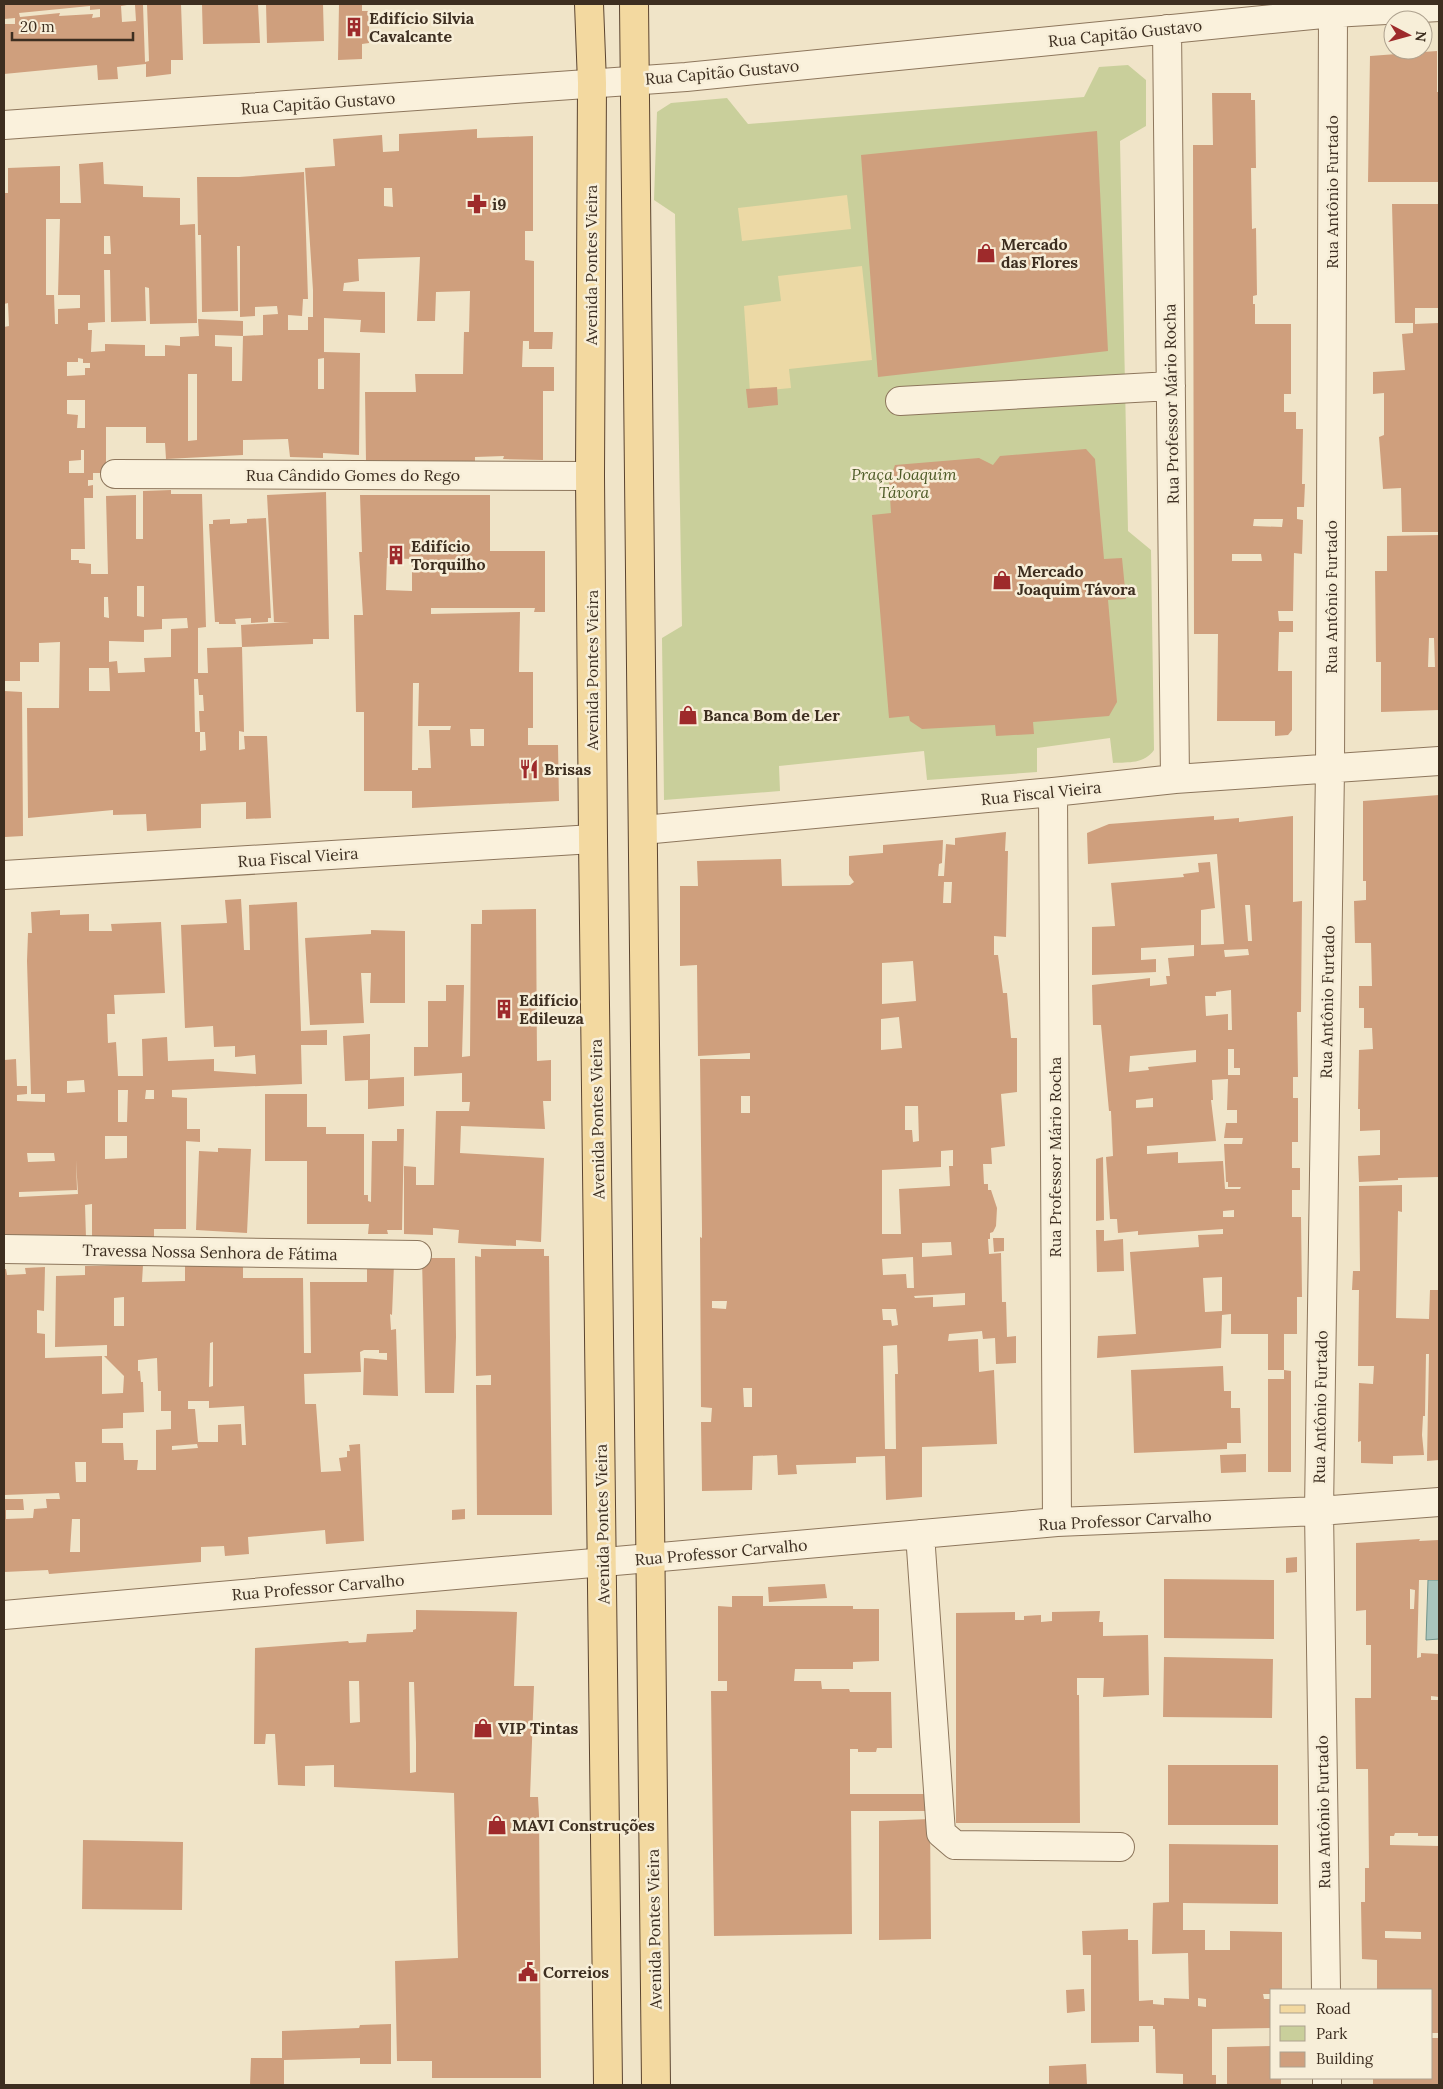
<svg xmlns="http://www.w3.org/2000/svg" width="1443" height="2089" viewBox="0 0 1443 2089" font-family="Lora,serif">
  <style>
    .green { fill: #c9cf9b }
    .sand { fill: #ecd9a5 }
    .water { fill: #a9c4bc; stroke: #6f938a }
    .building { fill: #cf9f7d; fill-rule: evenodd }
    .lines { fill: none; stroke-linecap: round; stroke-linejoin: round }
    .minor-casing { stroke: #8d765c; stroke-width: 30 }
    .major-casing { stroke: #5b4430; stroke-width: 30 }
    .minor { stroke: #faf1dc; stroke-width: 28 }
    .major { stroke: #f3d9a0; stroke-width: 28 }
    .labels { text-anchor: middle; stroke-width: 5; stroke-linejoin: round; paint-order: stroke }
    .poi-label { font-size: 16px; font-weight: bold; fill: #3d2e20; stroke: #f7eed8; text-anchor: start }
    .street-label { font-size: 16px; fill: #3d2e20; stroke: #f7eed8 }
    .park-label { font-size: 16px; font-style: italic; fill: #4d5a26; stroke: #f7eed8 }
  </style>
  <rect width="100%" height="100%" fill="#f0e4c8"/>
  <path class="green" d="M1128,65L1146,80V126L1120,141L1128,531L1151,550L1154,750C1144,764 1129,762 1113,763L1110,738L1037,748V772L927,780L924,751L779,766L780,791L664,800L662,638L682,626L675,214L654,200L657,112L671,103L727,98L748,124L1084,97L1099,67Z"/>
  <path class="sand" d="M847,195L851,229L742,241L738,208Z
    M862,266L872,360L789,369L791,388L750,392L744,306L781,301L778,276Z"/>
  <path class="water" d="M1428,1580H1439V1639L1426,1640Z"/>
  <path class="building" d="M4,4H133L121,6L122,22L136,21L135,5H143L145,62L149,61L147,4H181L183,60H171V74L146,77V64L117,67L118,79L98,80L97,65L4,74V24H15V18L4,19ZM90,6V10L100,9V17L92,18L93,14L59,16L60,13L20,17L19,13Z
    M202,4H258L260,43L203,44Z
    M266,4H323L324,41L267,43Z
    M339,4H362V11H369V43L362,44V59L338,60Z
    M1437,51V92H1439V182H1368L1370,56Z
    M1212,93H1251V100H1255L1256,168H1251L1252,229L1256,228L1257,295L1253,296V304H1255V324H1291V394H1284V412H1296V429H1303L1302,484H1305L1304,507H1297V519L1303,520L1302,554L1294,553L1293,611H1278L1279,621H1293V632H1279L1278,671H1292V730L1288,735L1275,736V721H1217L1218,634H1194L1193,145H1213ZM1254,519H1283L1282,527L1253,526ZM1232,554H1261L1262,561H1232Z
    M477,129V138L533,136V231H525V260L534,261V332H553L552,349H529V341H523L522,367H554V391H543V460L503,459L504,456L475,457V462H366L365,392H416L415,374H463L464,332H469L470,291L436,292L435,321H417L420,257L358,259L359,281L344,283L343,291L385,292V333L360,332L361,320L324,318V352L360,353L359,455L323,453V458L290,457L288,439L243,440V455L166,459L165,443H146V427H106V473H93V480H88V486L93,485V498H84L85,549H71V560H79V563L91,564V574H108L106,496L136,495V539H143V491L171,490V494H202L206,627L198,628V673H208L207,648L242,647L244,732L239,731V750L245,749L244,736H267L271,818L246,819V802L201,804V828L147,831L146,814L113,815V810L28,818L27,708H59L60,642L39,643V662H20V681H4V327L9,326L8,303L4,304V193H8V168L60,166V203H81L79,164L103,162L104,184L143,186V197L180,198V225L195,224L197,323L150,324L149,288L145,287L146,321L111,322L110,270H104L105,322L88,323V330H92L91,352L105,351V344L145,345V356H165V345L180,346V337L199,336L198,319L243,321V336L215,335V346L232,347V381H242L243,336L263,335V315L278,314L277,306L255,307V316L240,317V246H237L238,311L202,312L201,235H198L197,177H239L304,172L308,299H303L302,316L288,315V330H308V317H313V290L305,168L335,166L333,139L382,135L383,152L399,151V134ZM384,188H392L393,207L384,206ZM46,219H60L58,295H80V308L58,309V324H55L54,295H46ZM104,236H110L111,254H104ZM78,358L83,359V363H90V368H85V375L67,376V362H78ZM324,358V389H318V359ZM188,374H197V440L188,441ZM67,400H85V428H77L78,415L67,414ZM81,450H84V473H69V461L81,460ZM137,586H144V617L137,616ZM104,597H108L109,618L104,617ZM187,618L188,628L171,629V657L144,658L145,672L118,673L117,661L109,662V641L144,642V630L162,629V619ZM89,668H109L110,691H89ZM194,679H198L199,695H203L204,711H199L200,732H205L206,750L200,751V732H195Z
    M1097,131L1108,351L878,377L861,155Z
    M1392,204H1439V308H1415V324L1439,323V532H1402L1401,488L1383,489L1379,437L1384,435V393L1373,394V372L1405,370L1402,334L1413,333V323H1395Z
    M777,387L778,405L748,408L746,389Z
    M1086,449L1095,459L1104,559L1122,558L1126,599L1108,600L1117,702L1109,716L1033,722L1034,734L996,736L995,725L922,729L910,721L909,716L889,718L872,515L891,513L889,481L895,465L979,458L993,465L1000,456Z
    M326,492L329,639H313V644L242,647L241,625L290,622H274L267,495Z
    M360,495H490V551H545V612H534L535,608H431V614L520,612L519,672H533V728H528V745H558L559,801L412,808V791H364V712H356L354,618V615H363L359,552H362ZM387,558L412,559V591L386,590ZM413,683H419L418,726H451L450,730H429L431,768H418V770H412ZM470,729H484V746H471Z
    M266,518L271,618H268V622L251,623V618L235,619L236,624H219V622H215L209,524H213V520L230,519V524L247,523V519Z
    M1439,535V710L1381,712V662H1376L1375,571H1387V536ZM1429,638H1434L1435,667H1428Z
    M4,691L22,692L23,836L5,837Z
    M1439,795V1177L1398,1178V1180L1359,1182L1358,1156L1380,1155V1130L1360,1131V1109H1358L1359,1050L1373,1049L1372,1028H1364V1008H1359V986H1372L1371,943H1355L1354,901L1366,900V881H1363V801Z
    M1214,816V820L1239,818V822L1293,816V902L1302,901L1301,1012H1297L1298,1077H1293V1098H1298V1142H1292V1168H1300V1190H1292V1217H1301L1302,1297H1297V1334H1284V1370H1268V1334H1231V1314L1222,1315L1221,1348L1097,1358L1098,1336L1136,1334L1130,1252L1199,1247L1198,1235L1223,1234V1229L1138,1235V1231L1118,1233L1117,1219H1110L1106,1157L1113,1156L1111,1111H1109L1101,1025H1093L1092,985L1150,978V986L1167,984L1166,976H1170L1168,958L1194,956V945L1141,948V960L1156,959V972L1092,975V927L1115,926L1111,883L1184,877L1183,874L1199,872L1198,863L1210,862L1215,908L1201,910V945L1224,944L1217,854L1088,864L1087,833L1109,824ZM1245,905H1250L1252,941H1248ZM1248,949L1249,955L1225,957L1224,950ZM1231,990L1232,1030H1228V1014L1206,1016L1205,996H1216V992ZM1228,1049H1234V1068H1240V1075H1228ZM1196,1050V1062L1148,1067L1149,1070L1129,1072L1130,1056ZM1228,1079L1227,1110H1237V1123H1226L1224,1138H1243L1242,1144H1224L1226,1182H1228V1187H1241L1240,1189H1225L1223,1161L1178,1163V1152L1147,1154V1146L1216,1141L1211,1100H1213L1212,1080ZM1153,1098V1107L1136,1108V1100ZM1234,1210V1217H1223V1211ZM1222,1277V1311L1205,1312L1203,1278Z
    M1006,832L1005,851H1008L1006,937L994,936V955H998L1003,993H1007L1011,1038H1017V1092L1001,1094L1005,1146L991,1148L992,1164H983L984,1184H988V1190H991L997,1208L996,1226L993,1232L990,1233V1239H988L989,1254L1001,1253L1002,1302H1006L1007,1337L1016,1336V1363L996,1364L995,1338L983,1339L982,1331L949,1334L948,1341L978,1339L979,1372L994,1370L997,1444L922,1447V1497L886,1500L885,1456L856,1457V1463L796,1465L797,1474L778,1475L777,1455L753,1456L752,1490L702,1491L701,1422H711L712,1408L701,1407L700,1237L702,1238V1230L700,1059H750V1053L698,1056L697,965L680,966V886H698L697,861L781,859L782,886L850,885L854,882L849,875V856L883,853V845L943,840L942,863L939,864L938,876H944L946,844L955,845V838ZM944,882H952L951,903H943ZM913,961L916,1001L882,1004V963ZM899,1017L902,1048L881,1050V1019ZM741,1096H750V1113H741ZM905,1106H918L919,1141L913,1142L912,1130H905ZM953,1150V1166H949L950,1186L899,1189L901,1234H882V1170L941,1167V1151ZM951,1242L952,1255L922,1257V1243ZM913,1257L914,1288H907L906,1274L883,1275L882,1259ZM965,1293V1305L933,1307V1297L915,1298L914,1296ZM712,1301H727L726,1309L712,1308ZM882,1309H896L898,1325L892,1326L891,1320H883ZM897,1345L898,1374H895L896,1449H885L883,1346ZM743,1388H752V1407H744Z
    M241,899L244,950H250L249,905L297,902L301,1031L327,1030V1045H301L302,1084L172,1090V1097L187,1098V1129H200V1142L186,1141V1229H154V1238H92V1204L85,1205L86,1238L4,1239V1060L16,1059L17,1086H27V1094L17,1095V1101L45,1102V1094H31L27,961L28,933H32L31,912L60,910V915L89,914V931H112L111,924L161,922L165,993L114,995L115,1014H107L108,1043L116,1042L118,1076H143L142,1039L167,1037L168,1061L214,1059V1071L256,1074L255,1055L235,1057V1046L214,1047L213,1026L185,1028L181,925L227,923L225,900ZM84,1080L85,1092L67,1093V1081ZM118,1090H128L127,1122H118ZM146,1090H154V1099H145ZM105,1136H127V1158L105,1159ZM27,1153H54L55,1161L28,1162ZM76,1160L78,1194L19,1197V1192L77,1190Z
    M536,909L537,1061L551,1060V1101H543L545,1129L461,1126L460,1153L544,1158L541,1242L516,1240V1246L458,1243L459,1230L433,1228V1235L404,1234V1166L416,1167V1185H434L436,1111H469L470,1102H462V1073L414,1076V1047H428V1001H446V985H464L462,1057L470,1056L471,924H482V910Z
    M371,930L405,931V1003H370L371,973H361L364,1023L310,1025L305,938L371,934Z
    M370,1034V1079L404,1077V1106L368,1109V1080L345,1081L343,1036Z
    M265,1094H307V1127H326V1134H364V1195H368V1201L371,1202L372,1141H397V1129H404L402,1230H387L388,1234H368L369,1224H307V1161H265Z
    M218,1148L251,1149L247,1233L196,1230L199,1151L218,1152Z
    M1103,1157L1104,1220L1096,1221V1159Z
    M1402,1185V1212L1398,1211L1396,1318L1429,1319L1430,1290H1439V1460L1427,1461L1429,1354H1426L1425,1416H1423L1422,1435L1424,1455L1393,1456V1464L1361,1463V1441L1358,1442L1359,1383L1373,1384L1374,1366H1358L1359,1290H1352L1353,1271H1360L1359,1186Z
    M1096,1230H1104V1241L1123,1239L1124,1271L1097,1272Z
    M993,1238H1004V1251L994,1252Z
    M481,1249H544V1256H549L552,1515H477L476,1385H491V1375L476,1376L475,1256L481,1257Z
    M422,1258H455L456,1337L454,1393H425Z
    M243,1264V1278H303L304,1353H311L310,1282H367V1265L394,1264L392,1315L390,1314L391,1330L396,1329L398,1396L363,1395L364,1358L387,1360V1353H379V1350H364L360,1352L361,1372L304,1374L305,1404H316L321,1472L341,1471L339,1458L347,1457V1451H350L349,1445L360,1444L364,1541L326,1544L325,1530L248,1537L249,1554L225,1556L224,1546L201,1547V1562L49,1574L48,1570L4,1572V1499H23L24,1510H6V1519L33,1518L34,1509L47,1508L46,1499H60L59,1493L4,1495V1269H6L7,1275L26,1274L25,1268L45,1267L44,1311L37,1310V1333L45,1334V1358L102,1356V1394L123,1393L124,1376L104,1356H107V1345L55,1347L56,1276L85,1275V1266L143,1265L142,1282L185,1281V1265ZM124,1297V1326H114V1298ZM213,1342V1386L209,1387L210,1343ZM157,1358L158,1391H161V1411H171V1429L156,1430V1470H137L138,1460H124L123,1443H102V1429L123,1428V1413L144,1412L143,1382H141L140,1371H138V1360ZM188,1401H209V1408L244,1406L246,1445H242L241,1424L218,1425V1442H198L195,1409H188ZM197,1444L198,1448L172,1450V1446ZM75,1462H86V1482H76ZM72,1519H80V1552H70Z
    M1223,1366L1224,1391H1231V1408H1240L1241,1443H1227V1449L1134,1453L1131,1370Z
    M1284,1370L1291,1371V1472H1268V1379H1284Z
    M1246,1454V1472L1221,1473L1220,1455Z
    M465,1509V1519L452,1520V1510Z
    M1420,1539L1419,1541L1439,1540V1580H1419L1417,1658L1421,1657V1653L1439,1654V1697L1431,1696V1700H1439V1836H1418V1833H1395L1394,1836H1390V1845L1439,1846V2033H1432V1990H1377V1960L1362,1959L1361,1902H1365V1868H1369L1368,1769H1356L1355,1698H1371V1645H1366V1610L1356,1611V1543ZM1410,1589L1415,1590L1414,1609H1410ZM1385,1931L1421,1932V1939L1385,1938Z
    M1297,1557V1572L1286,1573V1558Z
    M1164,1579L1274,1580V1639L1164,1638Z
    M825,1584L827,1598L769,1602L768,1587Z
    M732,1596H763V1606H853V1609H879V1661L853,1662V1669H795L794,1681H821L822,1689H849L850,1692H891L892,1748H877L876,1752H858V1749H850V1794H931V1811H851L852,1934L714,1936L711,1691H727V1681H718V1606L732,1607Z
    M416,1610L517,1612L514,1686H534L530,1797H538L539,1815L541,2078H432V2061H397L395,1961L458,1958L454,1793L334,1787V1765L305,1766V1786L278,1785L275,1734H266L265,1744H254L255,1648L348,1641L349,1643L366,1642L367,1634L413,1632V1630L416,1629ZM349,1681H359L360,1722L350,1723ZM409,1682H414L416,1743V1772L410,1773Z
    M1100,1611L1099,1622H1103V1636L1148,1635L1149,1695L1103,1697L1104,1678H1077V1695H1079L1080,1823H956V1613L1015,1612V1620H1024V1616L1041,1615V1622L1052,1621V1612Z
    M1164,1657L1273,1659L1272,1718L1163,1717Z
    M1168,1765H1278V1825H1168Z
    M930,1819L931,1939L879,1940V1821Z
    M83,1840L183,1842L182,1910L82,1909Z
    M1169,1844L1278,1845V1904L1183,1903V1930H1205V1950H1230V1931L1282,1932V1990H1272V1994H1263L1264,1999H1272V2028L1212,2029V2075H1216V2085H1183V2074L1156,2073L1155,2029H1153V2026H1139V2042L1091,2043V1955H1083L1082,1931L1128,1929V1940H1138L1139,2001L1153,2000V2004L1164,2005V1998L1189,1999L1188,1953L1152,1954L1153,1903L1169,1902ZM1198,1998L1206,1999V2007L1198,2006Z
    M1084,1989L1085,2011L1067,2013L1066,1990Z
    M391,2024V2064H360V2058L284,2060V2085H250L251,2058H282V2031L359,2028L360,2025Z
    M1432,2038H1439V2085H1373V2078H1432Z
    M1272,2046V2078H1281V2085H1227V2047Z
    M1086,2064L1087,2085H1049V2066Z"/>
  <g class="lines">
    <defs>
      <path id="minor" d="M1167,29L1175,779
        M4,125L686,77L1333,13L1439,7
        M900,401L1171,386
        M115,474L590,476
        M1053,792L1057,1522
        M643,830L1053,792L1175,779L1439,761
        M4,875L593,839
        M4,1249L417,1255
        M920,1534L941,1833L955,1845L1120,1847
        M4,1615L1057,1522L1319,1511L1439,1502
        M1326,1990L1319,1511L1330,769L1333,13
        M1327,2078V2085"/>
      <path id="major" d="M589,4L592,83L590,476L593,839L608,2085
        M634,4L656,2085"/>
    </defs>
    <use href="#minor" class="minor-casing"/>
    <use href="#major" class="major-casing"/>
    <use href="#minor" class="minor"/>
    <use href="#major" class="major"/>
  </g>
  <defs>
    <symbol id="building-bare" viewBox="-9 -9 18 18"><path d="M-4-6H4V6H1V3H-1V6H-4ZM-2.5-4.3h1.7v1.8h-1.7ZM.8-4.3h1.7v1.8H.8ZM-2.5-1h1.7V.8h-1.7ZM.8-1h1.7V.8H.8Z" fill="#9e2a2b" stroke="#f7eed8" stroke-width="2.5" paint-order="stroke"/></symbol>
    <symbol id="pharmacy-bare" viewBox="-9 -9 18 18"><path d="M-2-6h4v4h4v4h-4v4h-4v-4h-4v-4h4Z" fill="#9e2a2b" stroke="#f7eed8" stroke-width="2.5" paint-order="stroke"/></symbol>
    <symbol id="shop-bare" viewBox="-9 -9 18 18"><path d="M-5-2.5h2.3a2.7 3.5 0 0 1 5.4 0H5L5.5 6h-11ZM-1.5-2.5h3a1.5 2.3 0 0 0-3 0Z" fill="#9e2a2b" stroke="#f7eed8" stroke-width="2.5" paint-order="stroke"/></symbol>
    <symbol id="restaurant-bare" viewBox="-9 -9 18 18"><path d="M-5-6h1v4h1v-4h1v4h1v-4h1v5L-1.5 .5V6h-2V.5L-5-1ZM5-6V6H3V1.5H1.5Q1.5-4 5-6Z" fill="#9e2a2b" stroke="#f7eed8" stroke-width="2.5" paint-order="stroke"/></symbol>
    <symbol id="civic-bare" viewBox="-9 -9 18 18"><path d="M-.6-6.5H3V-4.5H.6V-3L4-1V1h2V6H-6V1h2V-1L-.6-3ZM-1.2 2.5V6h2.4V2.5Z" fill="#9e2a2b" stroke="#f7eed8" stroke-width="2.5" paint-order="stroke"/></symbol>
  </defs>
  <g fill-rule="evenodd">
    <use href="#building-bare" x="340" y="13" width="28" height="28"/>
    <use href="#pharmacy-bare" x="463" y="190" width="28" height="28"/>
    <use href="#shop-bare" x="972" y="239" width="28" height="28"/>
    <use href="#building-bare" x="382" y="541" width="28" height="28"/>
    <use href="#shop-bare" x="988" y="566" width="28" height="28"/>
    <use href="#shop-bare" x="674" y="701" width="28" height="28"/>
    <use href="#restaurant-bare" x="515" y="755" width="28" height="28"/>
    <use href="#building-bare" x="490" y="995" width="28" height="28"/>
    <use href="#shop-bare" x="469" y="1714" width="28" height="28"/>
    <use href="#shop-bare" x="483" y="1811" width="28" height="28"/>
    <use href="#civic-bare" x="514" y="1958" width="28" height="28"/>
  </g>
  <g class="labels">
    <g class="poi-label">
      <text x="369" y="24">Edifício Silvia<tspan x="369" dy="18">Cavalcante</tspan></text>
      <text x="492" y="210">i9</text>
      <text x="1001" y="250">Mercado<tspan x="1001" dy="18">das Flores</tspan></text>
      <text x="411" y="552">Edifício<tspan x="411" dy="18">Torquilho</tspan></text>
      <text x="1017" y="577">Mercado<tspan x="1017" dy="18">Joaquim Távora</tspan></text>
      <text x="703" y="721">Banca Bom de Ler</text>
      <text x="544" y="775">Brisas</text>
      <text x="519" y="1006">Edifício<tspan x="519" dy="18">Edileuza</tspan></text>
      <text x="498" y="1734">VIP Tintas</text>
      <text x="512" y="1831">MAVI Construções</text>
      <text x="543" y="1978">Correios</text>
    </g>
    <g class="street-label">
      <text transform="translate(1125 33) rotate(-6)" y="6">Rua Capitão Gustavo</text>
      <text transform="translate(722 72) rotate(-5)" y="6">Rua Capitão Gustavo</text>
      <text transform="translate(318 103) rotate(-4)" y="6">Rua Capitão Gustavo</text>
      <text transform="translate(1332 192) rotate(-90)" y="6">Rua Antônio Furtado</text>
      <text transform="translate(591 265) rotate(-90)" y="6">Avenida Pontes Vieira</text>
      <text transform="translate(1171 404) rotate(-91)" y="6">Rua Professor Mário Rocha</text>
      <text x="353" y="481">Rua Cândido Gomes do Rego</text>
      <text transform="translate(1331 597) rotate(-90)" y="6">Rua Antônio Furtado</text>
      <text transform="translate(592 670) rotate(-90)" y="6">Avenida Pontes Vieira</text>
      <text transform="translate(1041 793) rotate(-6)" y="6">Rua Fiscal Vieira</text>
      <text transform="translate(298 857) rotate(-4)" y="6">Rua Fiscal Vieira</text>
      <text transform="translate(1327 1002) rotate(-89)" y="6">Rua Antônio Furtado</text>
      <text transform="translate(597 1119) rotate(-91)" y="6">Avenida Pontes Vieira</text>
      <text transform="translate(1055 1157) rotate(-90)" y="6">Rua Professor Mário Rocha</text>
      <text transform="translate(210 1252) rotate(1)" y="6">Travessa Nossa Senhora de Fátima</text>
      <text transform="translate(1320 1407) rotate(-89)" y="6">Rua Antônio Furtado</text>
      <text transform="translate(1125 1520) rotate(-3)" y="6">Rua Professor Carvalho</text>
      <text transform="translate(602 1524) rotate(-91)" y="6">Avenida Pontes Vieira</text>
      <text transform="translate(721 1552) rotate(-5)" y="6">Rua Professor Carvalho</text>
      <text transform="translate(318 1587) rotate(-5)" y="6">Rua Professor Carvalho</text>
      <text transform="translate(1323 1812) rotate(-91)" y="6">Rua Antônio Furtado</text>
      <text transform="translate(654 1929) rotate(-91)" y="6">Avenida Pontes Vieira</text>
    </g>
    <g class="park-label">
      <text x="904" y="480">Praça Joaquim<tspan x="904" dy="18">Távora</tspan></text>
    </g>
  </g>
  <rect width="1443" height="2089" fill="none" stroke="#3d2e20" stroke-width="10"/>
  <rect x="1270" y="1989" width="162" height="90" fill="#f7eed8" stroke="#ada18e"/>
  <rect x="1280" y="2005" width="25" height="8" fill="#f3d9a0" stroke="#ada18e"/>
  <text x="1316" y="2014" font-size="15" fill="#3d2e20">Road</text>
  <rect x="1280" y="2026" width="25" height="15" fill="#c9cf9b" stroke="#ada18e"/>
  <text x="1316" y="2039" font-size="15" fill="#3d2e20">Park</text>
  <rect x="1280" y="2052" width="25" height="15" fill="#cf9f7d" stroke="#ada18e"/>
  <text x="1316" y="2064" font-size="15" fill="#3d2e20">Building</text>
  <g transform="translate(1408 35) rotate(96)"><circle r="24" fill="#f7eed8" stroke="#ada18e"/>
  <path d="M0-4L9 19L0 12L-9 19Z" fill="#9e2a2b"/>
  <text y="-8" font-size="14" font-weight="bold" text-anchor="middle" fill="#3d2e20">N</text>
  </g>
  <path d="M12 32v8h121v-8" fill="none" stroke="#3d2e20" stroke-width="2.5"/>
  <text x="20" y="32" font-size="15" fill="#3d2e20" stroke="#f7eed8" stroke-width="4" paint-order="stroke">20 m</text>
</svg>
